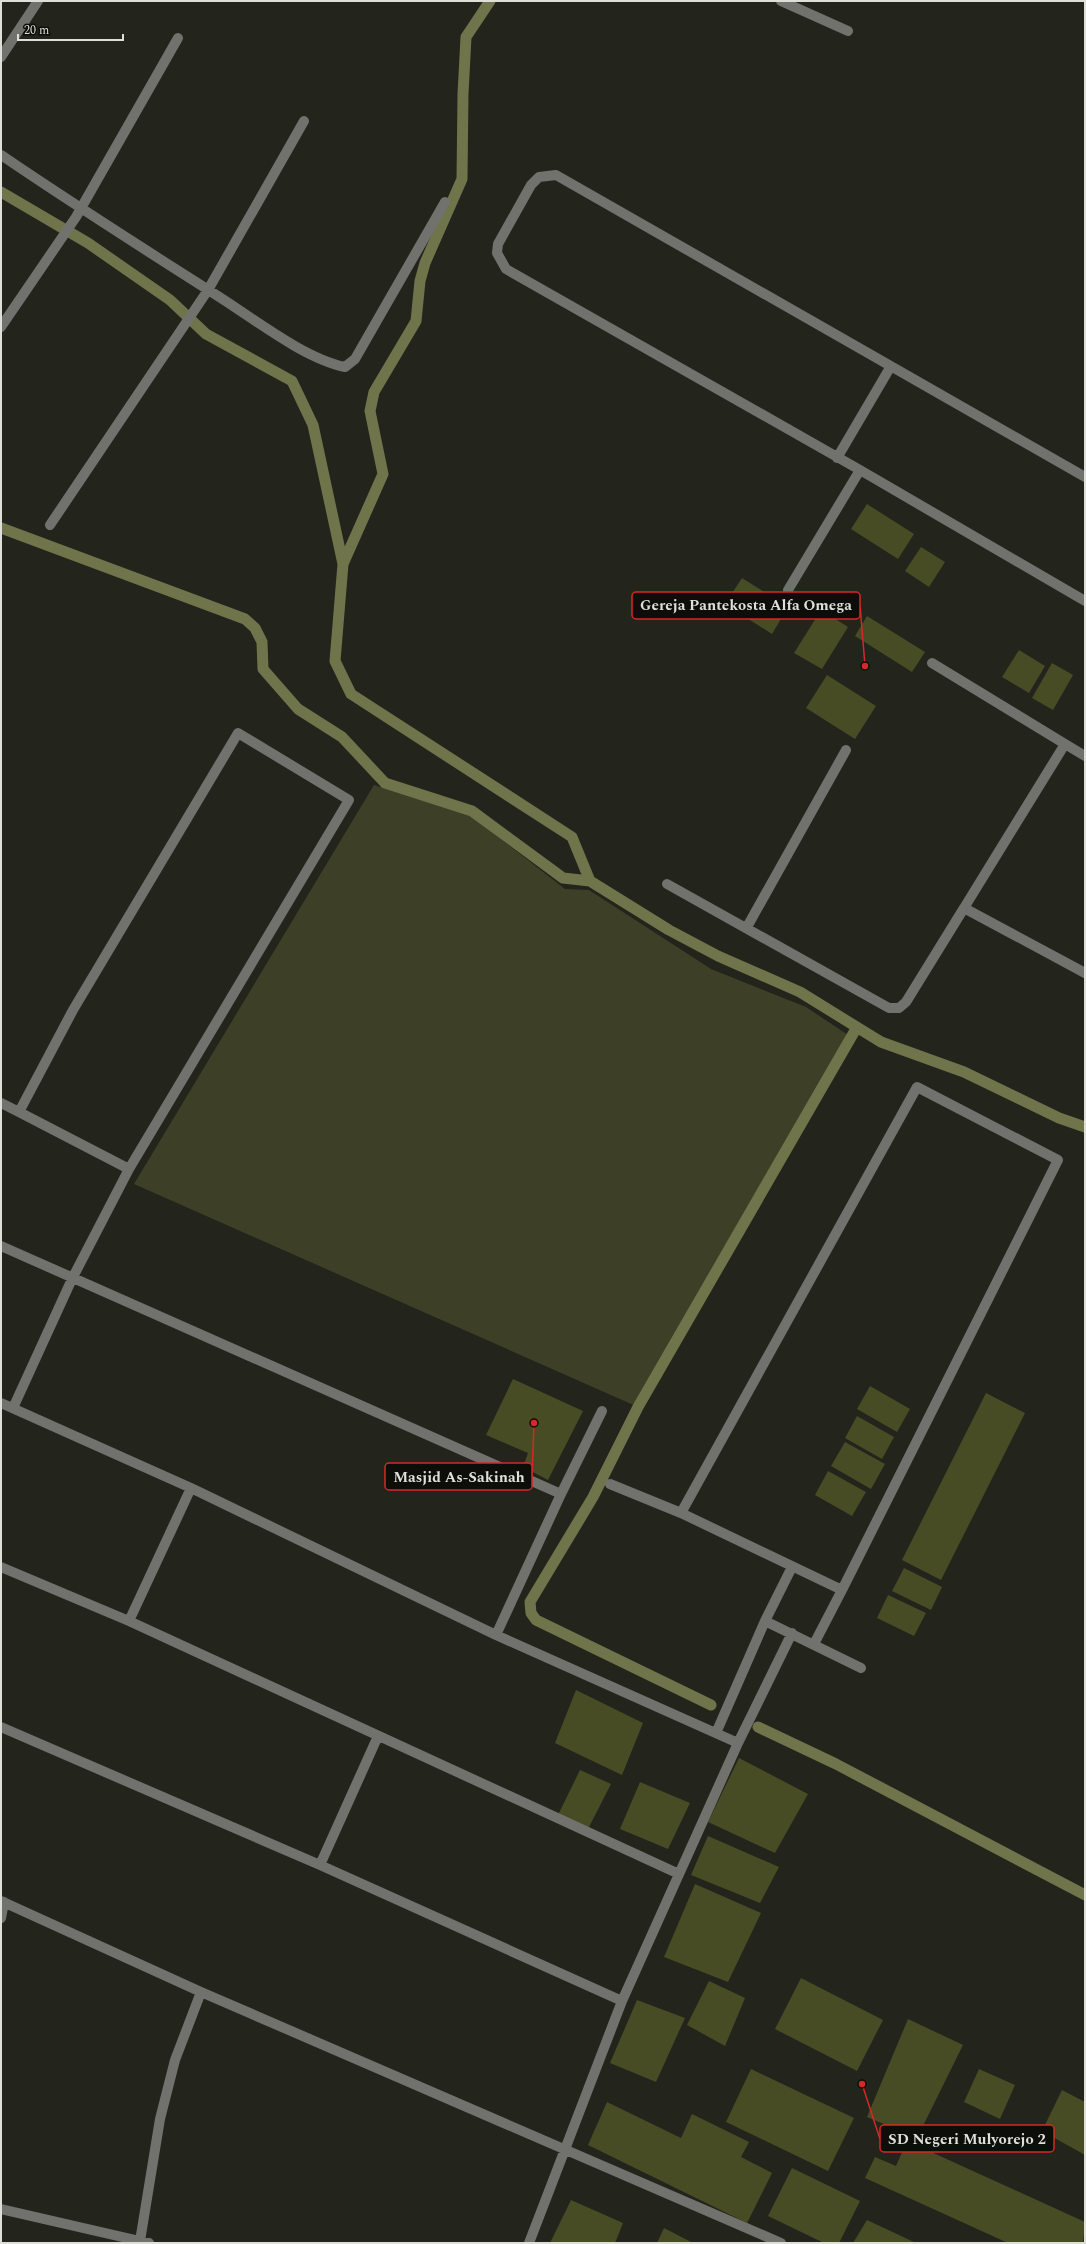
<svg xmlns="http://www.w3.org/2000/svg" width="1086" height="2244" viewBox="0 0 1086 2244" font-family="Spectral,serif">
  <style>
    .green { fill: #3d4027 }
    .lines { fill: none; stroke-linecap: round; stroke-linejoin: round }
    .stream { stroke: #6f744b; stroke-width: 11 }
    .building { fill: #484c25 }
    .minor { stroke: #71726d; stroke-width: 10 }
    .leader { fill: none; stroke: #d62828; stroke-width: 1.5 }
    .callout-dot { fill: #d62828; stroke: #0d0d0a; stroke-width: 1.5 }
    .callout { fill: #0d0d0a; stroke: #d62828; stroke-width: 1.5 }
    .callout-label { font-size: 15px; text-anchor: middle; font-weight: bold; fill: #dedfd9 }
  </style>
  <rect width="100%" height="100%" fill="#23241c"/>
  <path class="green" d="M374,785L470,815L565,889L589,890L711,969L806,1007L851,1037L638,1407L134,1184Z"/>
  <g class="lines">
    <path class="stream" d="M490,1L466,37L463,94L462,179L425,263L420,281L416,321L374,392L370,411L383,474L343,564L335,661L351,694L572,837L590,881
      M1,192L88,243L170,300L206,334L292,381L313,425L343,564
      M1,528L245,619L255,628L262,642L263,669L298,709L342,737L385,783L472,811L563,878L590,881L669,930L718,956L800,992L881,1042L964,1072L1059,1118L1085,1127
      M711,1705L536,1620L531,1613L530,1602L593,1497L638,1407L857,1027
      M758,1727L836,1764L1085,1895"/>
  </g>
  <path class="building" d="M867,504L914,534L898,559L851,529Z
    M921,547L945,562L929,587L905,571Z
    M742,578L788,607L772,634L725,604Z
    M821,610L848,627L822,669L794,653Z
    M867,616L925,652L912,672L855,636Z
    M1019,650L1045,666L1029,693L1002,677Z
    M1052,663L1073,675L1053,710L1032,698Z
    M827,675L876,706L855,739L806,708Z
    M513,1379L583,1411L548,1480L523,1467L528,1453L486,1435Z
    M870,1386L910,1409L897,1432L857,1409Z
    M986,1393L1025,1413L941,1580L902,1560Z
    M857,1416L894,1437L882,1459L845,1438Z
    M845,1442L885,1464L871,1489L831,1466Z
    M828,1471L866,1492L852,1516L815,1495Z
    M904,1568L942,1587L931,1610L892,1591Z
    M888,1595L926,1613L914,1636L877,1618Z
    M576,1690L643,1723L622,1775L555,1743Z
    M739,1758L808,1794L775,1853L708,1822Z
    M580,1770L611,1784L588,1829L557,1817Z
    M640,1782L690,1803L668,1849L620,1829Z
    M708,1836L779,1867L760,1903L691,1875Z
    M695,1884L761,1913L728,1982L664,1957Z
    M801,1978L883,2020L857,2071L775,2029Z
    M709,1981L745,1998L725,2046L687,2025Z
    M637,2000L685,2018L656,2082L610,2063Z
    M908,2019L963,2045L917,2138L867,2117Z
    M751,2069L854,2118L828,2171L726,2122Z
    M979,2069L1015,2085L1000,2119L964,2102Z
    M1062,2090L1085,2102V2155L1042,2131Z
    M607,2102L681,2138L692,2114L749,2142L741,2157L772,2173L747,2223L588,2145Z
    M907,2141L1085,2222L1083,2243H1008L865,2178L875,2157L896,2166Z
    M792,2168L860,2201L839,2243H824L768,2216Z
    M571,2200L623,2223L615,2243H550Z
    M867,2220L916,2243H853Z
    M664,2228L693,2243H657Z"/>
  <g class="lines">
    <path class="minor" d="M781,1L848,31
      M1,57L38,1
      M1,155C74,205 149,252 224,300C258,322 306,359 345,367L355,359L445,202
      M1,327L76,217L178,38
      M837,458L891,366
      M1085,477L556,175L539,177L531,185L498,244L497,253L506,269L860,470L1085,601
      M50,525L208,290L304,121
      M788,590L860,470
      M932,663L1065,744
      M667,884L889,1008H899L906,1002L964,908L1085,973
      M964,908L1065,744L1085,756
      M747,927L846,750
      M1,1103L19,1112
      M1,1246L561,1494L496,1635
      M1,1403L191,1488L496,1635L738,1743
      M13,1408L72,1279L129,1169L349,800L238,733L73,1010L19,1112L129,1169
      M610,1484L681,1513L842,1590L1058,1160L917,1087L681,1513
      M561,1494L602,1411
      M1,1567L129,1621L679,1874
      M792,1567L765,1621L861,1668
      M129,1621L191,1488
      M814,1644L842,1590
      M1,1727L320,1865L622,2001
      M716,1733L765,1621
      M320,1865L378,1736
      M1,1901L201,1992L781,2243
      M1,1918L4,1902
      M1,2209L140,2241
      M149,2243L140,2241L160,2119L175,2060L201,1992
      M529,2243L622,2001L738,1743L792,1633"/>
  </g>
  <path class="leader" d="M865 666L860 605M534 1423L532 1477M862 2084L880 2139"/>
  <g class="callout-dot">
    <circle cx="865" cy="666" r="4"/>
    <circle cx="534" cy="1423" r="4"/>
    <circle cx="862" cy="2084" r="4"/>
  </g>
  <g class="callout">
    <rect x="632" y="592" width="228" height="27" rx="4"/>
    <rect x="385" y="1463" width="147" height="27" rx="4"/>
    <rect x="880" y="2125" width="174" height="27" rx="4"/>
  </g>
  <g class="callout-label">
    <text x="746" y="610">Gereja Pantekosta Alfa Omega</text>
    <text x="459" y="1482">Masjid As-Sakinah</text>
    <text x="967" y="2144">SD Negeri Mulyorejo 2</text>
  </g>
  <rect width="1086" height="2244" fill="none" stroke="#dedfd9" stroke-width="4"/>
  <path d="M18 34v6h105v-6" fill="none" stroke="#dedfd9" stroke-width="2"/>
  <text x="24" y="34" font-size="12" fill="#dedfd9" stroke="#0d0d0a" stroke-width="3" paint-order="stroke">20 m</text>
</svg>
